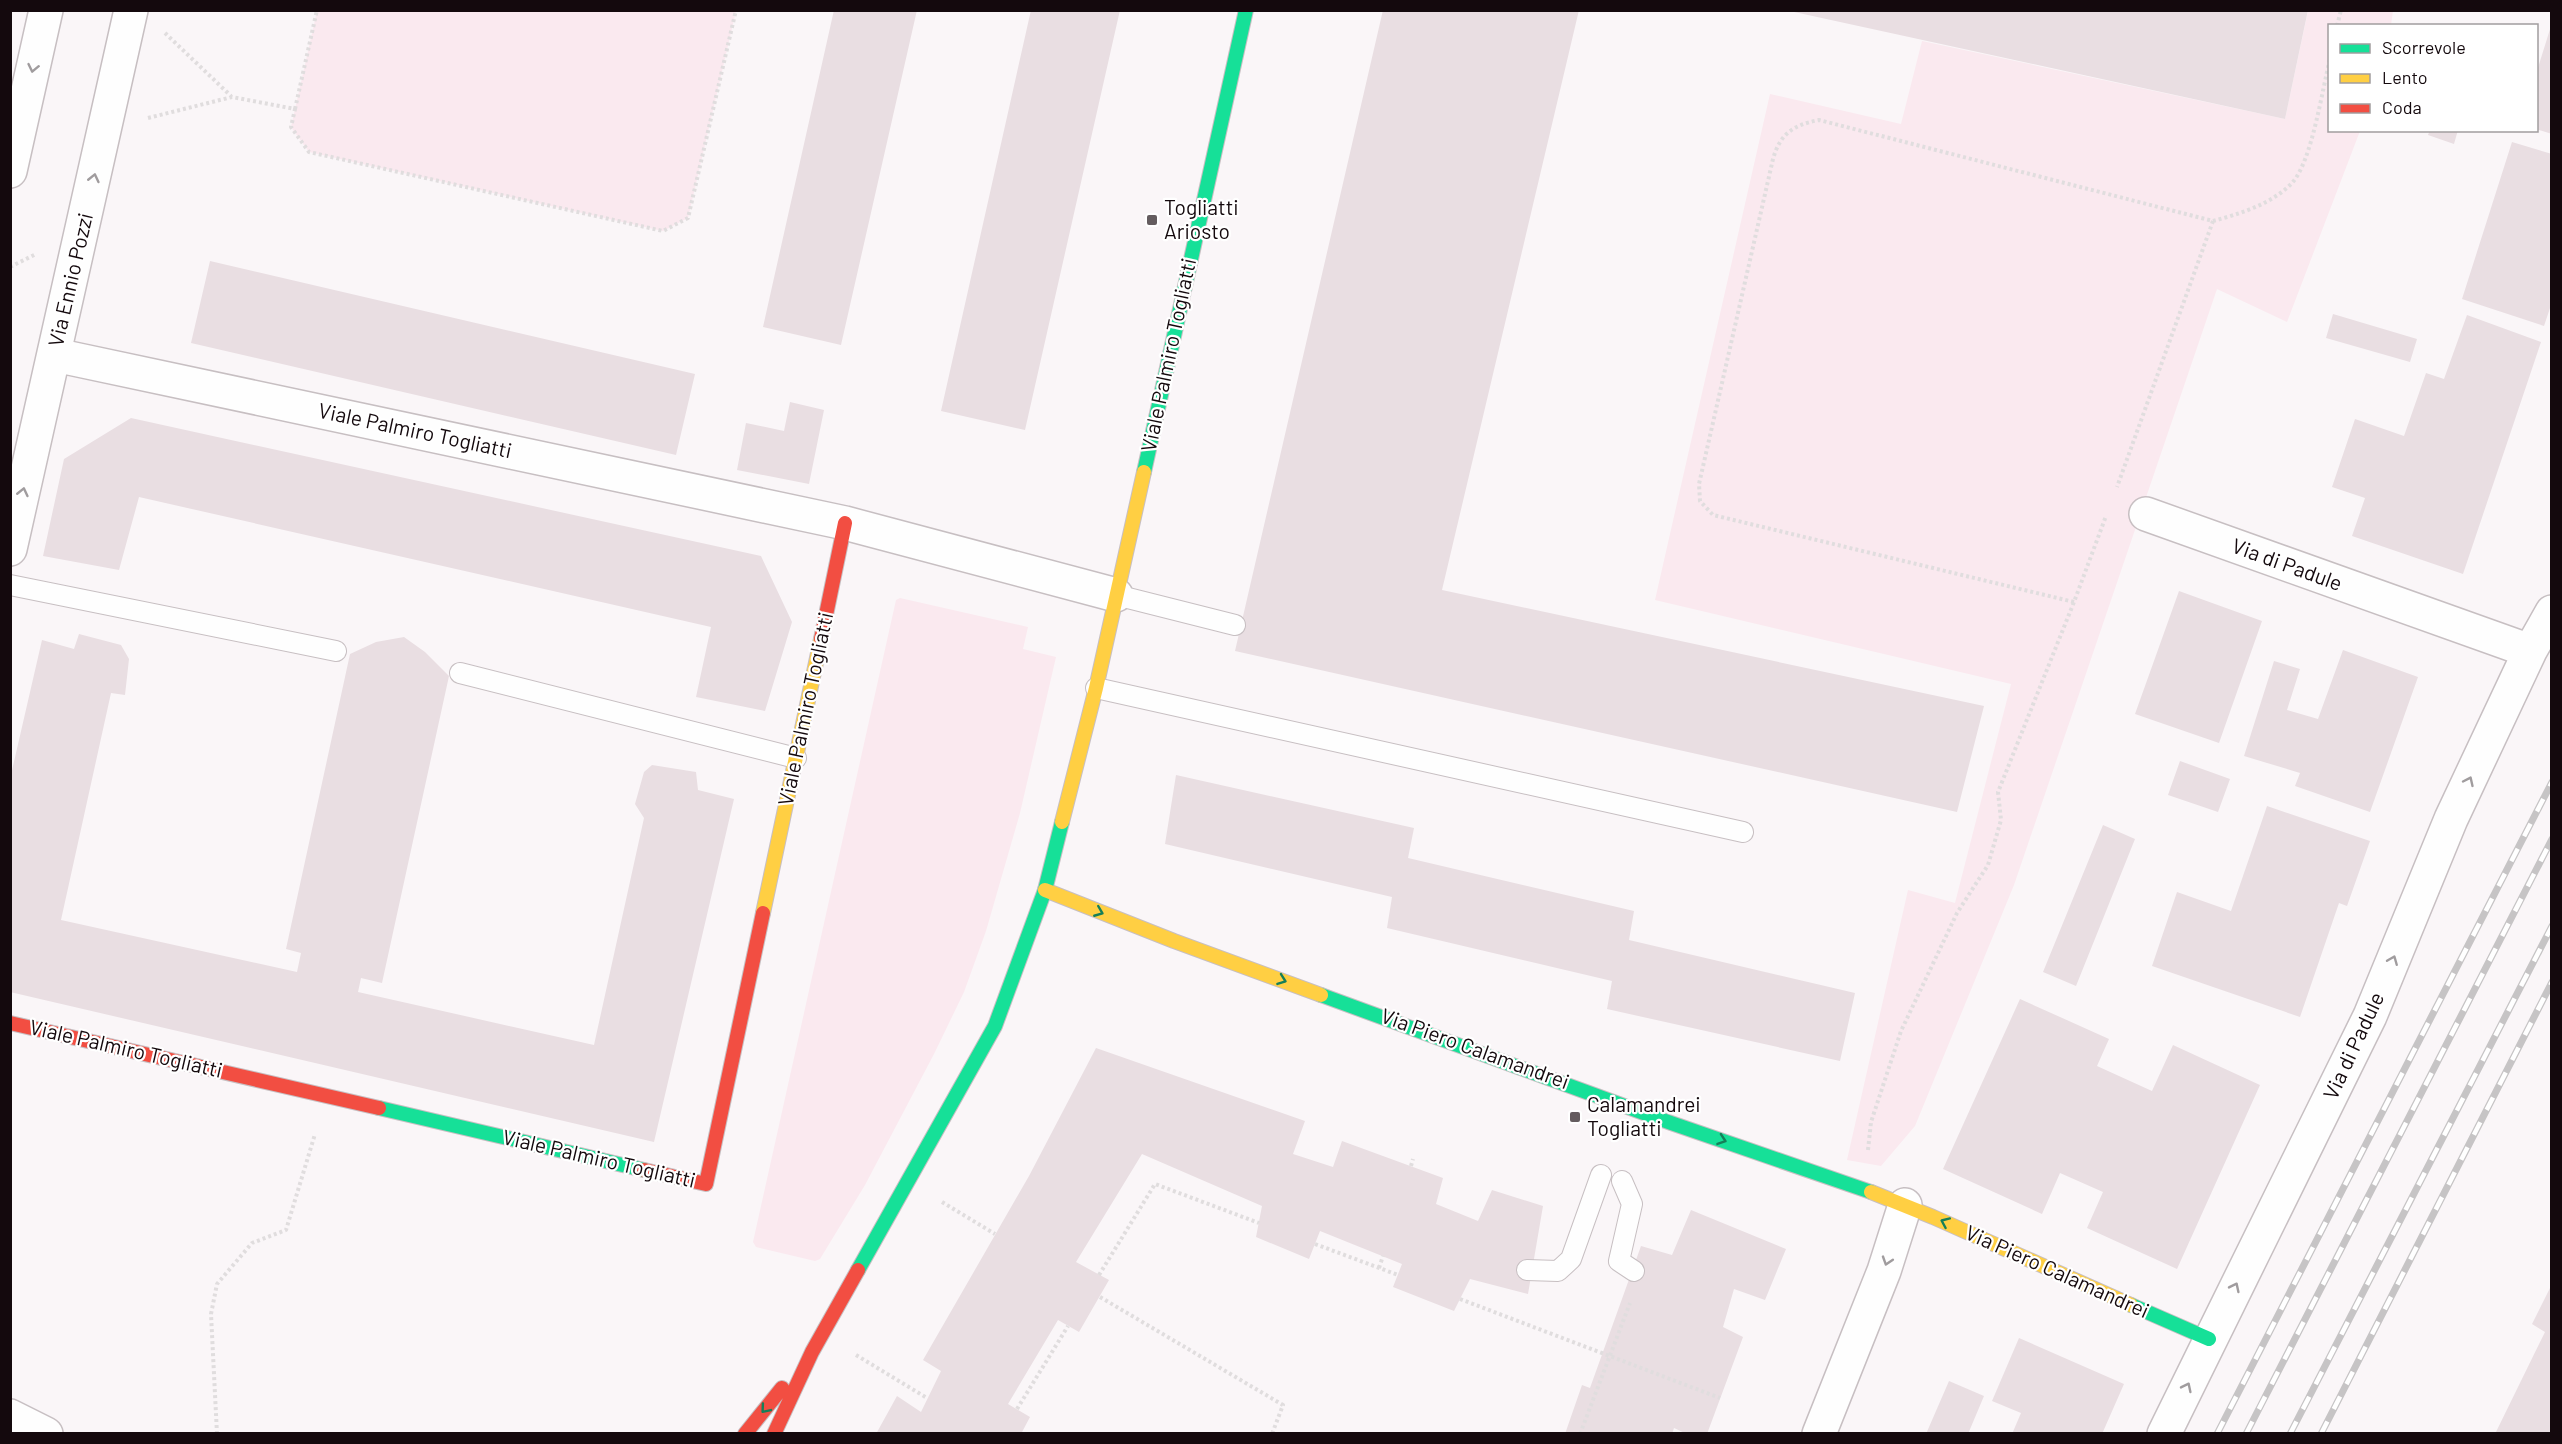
<svg xmlns="http://www.w3.org/2000/svg" width="2562" height="1444" viewBox="0 0 2562 1444" font-family="Barlow,sans-serif">
  <style>
    .green { fill: #fae9ef }
    .building { fill: #e9dee2 }
    .lines { fill: none; stroke-linecap: round; stroke-linejoin: round }
    .lane-casing { stroke: #c7bfc2; stroke-width: 22 }
    .street-casing { stroke: #c7bfc2; stroke-width: 36 }
    .fast-casing { stroke: #c7bfc2; stroke-width: 16 }
    .slow-casing { stroke: #c7bfc2; stroke-width: 16 }
    .jam-casing { stroke: #c7bfc2; stroke-width: 16 }
    .path { stroke: #e0ddde; stroke-width: 4; stroke-dasharray: 3 3; stroke-linecap: butt }
    .lane { stroke: #fefefe; stroke-width: 20 }
    .street { stroke: #fefefe; stroke-width: 33 }
    .fast { stroke: #16e098; stroke-width: 14 }
    .slow { stroke: #ffcf43; stroke-width: 14 }
    .jam { stroke: #f24e42; stroke-width: 14 }
    .rail-casing { stroke: #c6c4c5; stroke-width: 7 }
    .rail { stroke: #fff; stroke-width: 4.5; stroke-dasharray: 14; stroke-linecap: butt }
    .oneway { stroke: #a09c9e }
    .oneway2 { stroke: #157f59 }
    .poi-dot { fill: #645c5f; stroke: #fff; stroke-width: 2 }
    .labels { text-anchor: middle; stroke-width: 4.5; stroke-linejoin: round; paint-order: stroke }
    .poi-label { font-size: 21px; fill: #14090d; stroke: #fff; text-anchor: start }
    .street-label { font-size: 21px; fill: #14090d; stroke: #fff }
  </style>
  <rect width="100%" height="100%" fill="#faf6f8"/>
  <path class="green" d="M317,11H736L688,218L663,231L309,152L291,127Z
    M2308,11H2393L2391,25L2330,26V130L2360,131L2287,322L2217,289L2014,885L1915,1126L1881,1166L1847,1160L1908,890L1955,903L2011,684L1655,600L1770,94L1901,124L1922,41L2285,119Z
    M900,598L1028,627L1023,649L1056,657L1020,813L986,931L964,992L934,1054L865,1185L820,1259L815,1261L756,1247L753,1242L896,600Z"/>
  <path class="building" d="M834,10H917L841,345L763,327Z
    M1031,10H1120L1025,430L941,411Z
    M1383,10H1579L1442,590L1984,706L1957,812L1235,651Z
    M1785,10H2308L2285,119Z
    M2551,26H2552V134L2536,129V74Z
    M2430,130H2458L2454,144L2428,135Z
    M2512,142L2552,154V302L2544,326L2462,299Z
    M210,261L695,374L676,455L191,343Z
    M2333,314L2417,339L2410,362L2326,338Z
    M2467,315L2541,342L2463,574L2352,536L2365,498L2332,487L2355,419L2404,436L2426,373L2444,379Z
    M790,402L824,410L809,484L737,470L746,423L784,431Z
    M131,418L761,556L792,622L765,711L696,697L711,627L139,497L119,570L43,556L64,459Z
    M2179,591L2262,621L2219,743L2135,714Z
    M79,634L121,645L129,659L125,695L111,693L61,920L297,972L301,953L286,949L350,654L376,642L404,637L425,652L449,676L382,983L361,978L358,992L594,1045L644,818L635,804L644,772L652,765L696,772L698,790L734,799L654,1142L10,992V779L42,640L74,649Z
    M2343,650L2418,677L2370,812L2295,786L2300,773L2244,756L2274,661L2300,669L2287,710L2318,719Z
    M2180,761L2230,779L2218,812L2168,795Z
    M1176,775L1414,828L1408,858L1634,911L1629,940L1855,993L1840,1061L1607,1009L1612,981L1387,928L1392,897L1165,844Z
    M2267,806L2370,841L2347,906L2339,903L2300,1017L2152,966L2177,892L2231,911Z
    M2103,825L2135,839L2076,986L2043,972Z
    M2020,999L2109,1039L2097,1066L2152,1091L2173,1045L2260,1085L2177,1269L2087,1228L2103,1192L2060,1173L2042,1214L1943,1169Z
    M1096,1048L1305,1121L1293,1154L1333,1167L1342,1141L1443,1178L1436,1204L1478,1221L1492,1190L1543,1206L1528,1294L1470,1279L1454,1311L1393,1287L1402,1264L1320,1231L1309,1259L1256,1237L1262,1206L1142,1154L1076,1262L1109,1280L1079,1332L1058,1320L1008,1404L1030,1417L1021,1434H876L897,1396L921,1412L941,1371L923,1360L1029,1176Z
    M1691,1210L1786,1249L1765,1300L1734,1289L1723,1327L1743,1337L1707,1434H1687L1674,1428L1672,1434H1565L1582,1385L1590,1388L1641,1246L1672,1255Z
    M2552,1284V1434H2495L2545,1332L2532,1324Z
    M2019,1338L2124,1384L2102,1434H2012L2021,1413L1992,1401Z
    M1949,1381L1984,1396L1968,1434H1926Z"/>
  <g class="lines">
    <defs>
      <path id="lane" d="M10,585L336,651
        M1116,595L1235,625
        M460,673L796,758
        M1096,688L1743,832
        M1622,1181L1632,1204L1619,1261L1634,1271
        M1527,1270L1558,1271L1571,1259L1601,1175"/>
      <path id="street" d="M10,171L46,10
        M55,355L845,523L1116,595
        M2146,514L2530,651
        M10,549L131,10
        M10,1416L46,1434
        M1819,1434L1884,1271L1905,1205
        M2164,1434L2370,1016L2451,819L2530,651L2552,612"/>
      <path id="fast" d="M1144,472L1246,10
        M1321,995L1671,1123L1871,1192
        M379,1108L644,1170
        M858,1270L995,1026L1045,890L1062,822
        M2131,1305L2209,1339"/>
      <path id="slow" d="M1062,822L1096,688L1144,472
        M1045,890L1174,941L1321,995
        M763,913L821,639
        M1871,1192L1933,1217L2131,1305"/>
      <path id="jam" d="M821,639L845,523
        M10,1023L379,1108
        M644,1170L706,1184L763,913
        M745,1434L782,1388
        M774,1434L812,1352L858,1270"/>
    </defs>
    <use href="#lane" class="lane-casing"/>
    <use href="#street" class="street-casing"/>
    <use href="#fast" class="fast-casing"/>
    <use href="#slow" class="slow-casing"/>
    <use href="#jam" class="jam-casing"/>
    <path class="path" d="M2337,26L2341,10
      M165,33L231,96
      M295,109L317,10
      M148,118L232,97L295,109L291,127L309,152L663,231L688,218L736,10
      M2213,221C2239,214 2272,204 2292,183C2312,161 2322,90 2330,59
      M10,267L36,254
      M2074,602L1713,515L1700,501L1699,484L1773,159C1780,134 1793,125 1819,120L2213,221L2117,487
      M1868,1150L1871,1122L1901,1031L1957,913L1988,865L2001,820L1998,792L2074,602L2106,516
      M1411,1166L1413,1159
      M942,1202L995,1234
      M1315,1244L1398,1275
      M1379,1268L1383,1256
      M1099,1275L1155,1184L1259,1223
      M1100,1297L1283,1405L1272,1434
      M1460,1299L1720,1398
      M856,1355L927,1398
      M1017,1409L1068,1326
      M217,1434L211,1314L217,1284L252,1243L286,1230L315,1134
      M1580,1434L1630,1303"/>
    <use href="#lane" class="lane"/>
    <use href="#street" class="street"/>
    <use href="#fast" class="fast"/>
    <use href="#slow" class="slow"/>
    <use href="#jam" class="jam"/>
    <defs>
      <path id="rail" d="M2217,1434L2552,782
        M2246,1434L2552,839
        M2290,1434L2552,926
        M2321,1434L2552,982"/>
    </defs>
    <use href="#rail" class="rail-casing"/>
    <use href="#rail" class="rail"/>
  </g>
  <defs><path id="oneway-chevron" d="M-2-3.5L2.5 0L-2 3.5" fill="none" stroke-width="1.6" stroke-linecap="round" stroke-linejoin="round" transform="scale(1.5)"/></defs>
  <g class="oneway">
    <use href="#oneway-chevron" transform="translate(33 68) rotate(102)"/>
    <use href="#oneway-chevron" transform="translate(94 178) rotate(-77)"/>
    <use href="#oneway-chevron" transform="translate(23 492) rotate(-77)"/>
    <use href="#oneway-chevron" transform="translate(2469 781) rotate(-65)"/>
    <use href="#oneway-chevron" transform="translate(2393 960) rotate(-68)"/>
    <use href="#oneway-chevron" transform="translate(1887 1261) rotate(108)"/>
    <use href="#oneway-chevron" transform="translate(2235 1287) rotate(-64)"/>
    <use href="#oneway-chevron" transform="translate(2187 1387) rotate(-64)"/>
  </g>
  <g class="oneway2">
    <use href="#oneway-chevron" transform="translate(1099 912) rotate(22)"/>
    <use href="#oneway-chevron" transform="translate(1282 980) rotate(20)"/>
    <use href="#oneway-chevron" transform="translate(1722 1140) rotate(19)"/>
    <use href="#oneway-chevron" transform="translate(1945 1222) rotate(-156)"/>
    <use href="#oneway-chevron" transform="translate(765 1409) rotate(130)"/>
  </g>
  <g class="poi-dot">
    <rect x="1146" y="214" width="12" height="12" rx="3"/>
    <rect x="1569" y="1111" width="12" height="12" rx="3"/>
  </g>
  <g class="labels">
    <g class="poi-label">
      <text x="1164" y="215">Togliatti<tspan x="1164" dy="24">Ariosto</tspan></text>
      <text x="1587" y="1112">Calamandrei<tspan x="1587" dy="24">Togliatti</tspan></text>
    </g>
    <g class="street-label">
      <text transform="translate(71 280) rotate(-77)" y="7">Via Ennio Pozzi</text>
      <text transform="translate(1169 355) rotate(-78)" y="7">Viale Palmiro Togliatti</text>
      <text transform="translate(415 431) rotate(12)" y="7">Viale Palmiro Togliatti</text>
      <text transform="translate(2287 565) rotate(20)" y="7">Via di Padule</text>
      <text transform="translate(806 709) rotate(-78)" y="7">Viale Palmiro Togliatti</text>
      <text transform="translate(2354 1046) rotate(-65)" y="7">Via di Padule</text>
      <text transform="translate(126 1049) rotate(13)" y="7">Viale Palmiro Togliatti</text>
      <text transform="translate(1475 1049) rotate(20)" y="7">Via Piero Calamandrei</text>
      <text transform="translate(599 1159) rotate(13)" y="7">Viale Palmiro Togliatti</text>
      <text transform="translate(2057 1272) rotate(24)" y="7">Via Piero Calamandrei</text>
    </g>
  </g>
  <rect width="2562" height="1444" fill="none" stroke="#14090d" stroke-width="24"/>
  <rect x="2328" y="24" width="210" height="108" fill="#ffffff" stroke="#a19d9e" stroke-width="1.5"/>
  <rect x="2340" y="44" width="30" height="9" fill="#16e098" stroke="#a19d9e" stroke-width="1.5"/>
  <text x="2382" y="54" font-size="18" fill="#14090d">Scorrevole</text>
  <rect x="2340" y="74" width="30" height="9" fill="#ffcf43" stroke="#a19d9e" stroke-width="1.5"/>
  <text x="2382" y="84" font-size="18" fill="#14090d">Lento</text>
  <rect x="2340" y="104" width="30" height="9" fill="#f24e42" stroke="#a19d9e" stroke-width="1.5"/>
  <text x="2382" y="114" font-size="18" fill="#14090d">Coda</text>
</svg>
